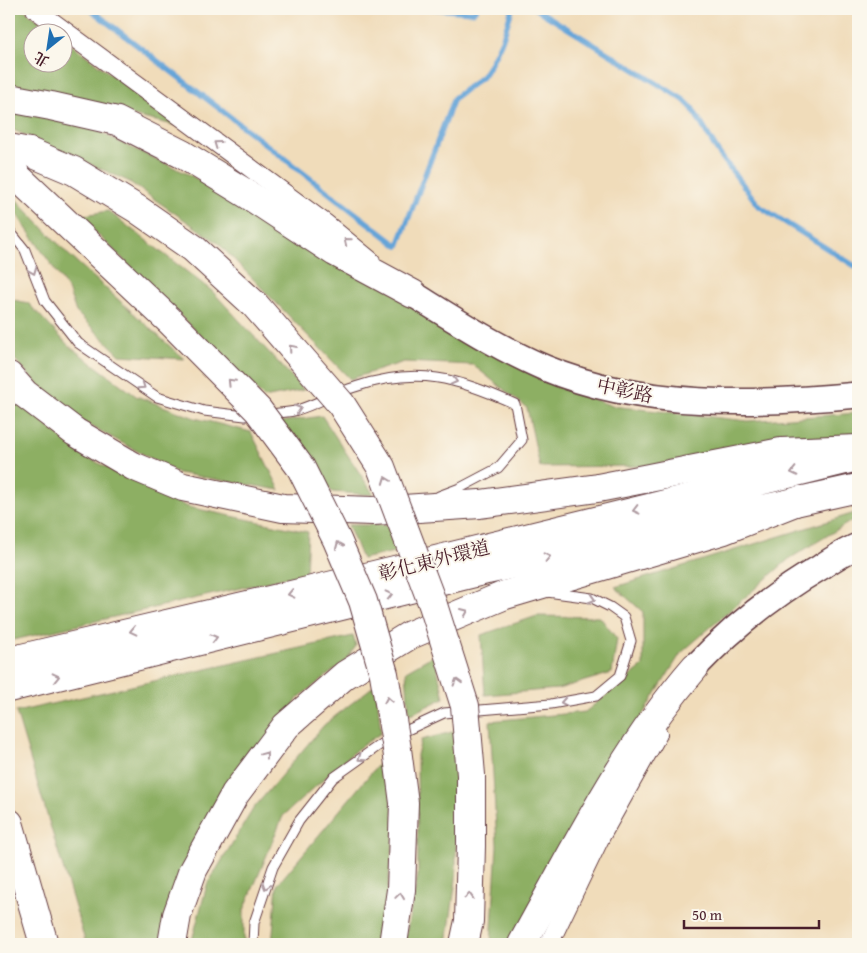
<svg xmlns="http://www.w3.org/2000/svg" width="867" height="953" viewBox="0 0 867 953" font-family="'Gentium Book Plus','Noto Serif TC',serif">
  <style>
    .forest { fill: #8daf63; stroke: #6c6747 }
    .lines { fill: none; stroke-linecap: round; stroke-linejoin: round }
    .stream { stroke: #65a4d8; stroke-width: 5.5 }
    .lane-casing { stroke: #633b40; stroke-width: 11 }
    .street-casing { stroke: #633b40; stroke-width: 20 }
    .secondary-casing { stroke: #633b40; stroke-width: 28 }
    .primary-casing { stroke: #633b40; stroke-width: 30 }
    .highway-casing { stroke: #633b40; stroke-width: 30 }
    .lane { stroke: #fff; stroke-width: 9 }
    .street { stroke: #fff; stroke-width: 18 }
    .secondary { stroke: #fff; stroke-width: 25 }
    .primary { stroke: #fff; stroke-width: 28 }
    .highway { stroke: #fff; stroke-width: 28 }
    .highway-bridge-casing { stroke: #633b40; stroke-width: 30; stroke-linecap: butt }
    .highway-bridge { stroke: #fff; stroke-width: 28 }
    .oneway { stroke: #ae9aa0 }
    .labels { text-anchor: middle; stroke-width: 4; stroke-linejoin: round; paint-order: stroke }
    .street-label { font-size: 19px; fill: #4a1f2b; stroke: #fbf7ec }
  </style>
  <rect width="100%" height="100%" fill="#fbf7ec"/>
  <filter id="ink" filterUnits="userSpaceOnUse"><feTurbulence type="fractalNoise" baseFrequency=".02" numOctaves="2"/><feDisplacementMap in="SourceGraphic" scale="10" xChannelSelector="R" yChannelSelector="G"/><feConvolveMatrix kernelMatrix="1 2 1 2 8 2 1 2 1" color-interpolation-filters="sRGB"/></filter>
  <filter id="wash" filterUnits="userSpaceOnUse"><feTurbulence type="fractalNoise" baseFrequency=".0096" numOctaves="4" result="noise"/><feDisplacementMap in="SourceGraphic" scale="20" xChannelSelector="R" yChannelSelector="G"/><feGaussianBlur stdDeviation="1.12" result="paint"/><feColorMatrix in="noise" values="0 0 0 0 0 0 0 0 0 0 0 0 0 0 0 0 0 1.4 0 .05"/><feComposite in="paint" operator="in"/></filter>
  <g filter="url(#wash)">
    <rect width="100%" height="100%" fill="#f0dcba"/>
    <path class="forest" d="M9,9H23L55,32H32V62H62L63,38L179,126L9,89Z
      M9,102L86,124L115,140L188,174L370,278L538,378L612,406L748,421L858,413V434L646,466L540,467L527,408L473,365L404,362L350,379L218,243L128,181L9,128Z
      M9,192L69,255L184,359L120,355L76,312L68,289L9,203Z
      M108,211L212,291L304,390L264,398L79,216Z
      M9,299L28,303L69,346L136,396L195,418L251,432L280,490L178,473L61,410L9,353Z
      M9,392L80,454L188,507L308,532L306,573L9,641Z
      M322,416L374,495L332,492L280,422Z
      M858,512V517L789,559L681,653L607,772L513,944H491L497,845L490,721L585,712L643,666V612L615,587Z
      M348,525H387L399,551L362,559Z
      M537,616L600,617L617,639L612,673L558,689L485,695L481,635Z
      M353,636L356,646L345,662L298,698L161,944H86L16,712Z
      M434,655L444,698L409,715L406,671Z
      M376,684L381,733L357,749L283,816L244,910V944H191L207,885L253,809L324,725Z
      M456,731V879L447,944H404L418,875L417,755L421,740Z
      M387,754L395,829L381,944H272L277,885Z"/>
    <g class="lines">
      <path class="stream" d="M90,9L398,246L454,98L482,77L490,65L503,38L512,9
        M436,9L473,12L476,9
        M536,9L684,100L692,108L718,152L759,206L858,268"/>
    </g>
  </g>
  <g filter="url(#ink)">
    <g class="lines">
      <defs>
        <path id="lane" d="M9,230L25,250L45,301L78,343L157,397L204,411L245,416L255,415
          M268,414C276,413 286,413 294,411C315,405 335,393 355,387C418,366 457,378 515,404L522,440L498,468L460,488L439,496
          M253,944L254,923L273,867L299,821L333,778L388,739L444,713L551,704L596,696L620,676L631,641L624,617L610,607L592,598L547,592"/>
        <path id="street" d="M35,9L325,223L371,261
          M549,944L602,834L658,734"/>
        <path id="secondary" d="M413,294C455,320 498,348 545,368C644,409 753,405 858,395
          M695,667C732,628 775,594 821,567C833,559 845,551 858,546"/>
        <path id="primary" d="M9,661L325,587L858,457
          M9,688L487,570L858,488"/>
        <path id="highway" d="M9,98L51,106L117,121L182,154L247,194L335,252L413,294
          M9,148L29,152
          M9,376L25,394L75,432L133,466L183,487L283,508L373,511L480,504L598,488L781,452L858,449
          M9,823L44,944
          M172,944L177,915L193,870L235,794L286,726L345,675L410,635L505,595L724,530L800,500
          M522,944C575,849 623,750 695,667"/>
      </defs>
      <use href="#lane" class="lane-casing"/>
      <use href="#street" class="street-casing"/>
      <use href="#secondary" class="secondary-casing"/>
      <use href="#primary" class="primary-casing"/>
      <use href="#highway" class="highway-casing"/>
      <use href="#lane" class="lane"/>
      <use href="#street" class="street"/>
      <use href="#secondary" class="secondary"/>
      <use href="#primary" class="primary"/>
      <use href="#highway" class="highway"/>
      <defs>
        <path id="highway-bridge" d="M29,152L74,171L137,209L193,248L255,305L341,404L381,467L433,605L465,706L471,775V846L469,921L464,944
          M9,169L169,320L258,410L301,468L337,540L363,601L384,674L397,749L404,803L401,890L393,944"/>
      </defs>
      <use href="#highway-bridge" class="highway-bridge-casing"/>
      <use href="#highway-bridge" class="highway-bridge"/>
    </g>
    <defs><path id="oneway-chevron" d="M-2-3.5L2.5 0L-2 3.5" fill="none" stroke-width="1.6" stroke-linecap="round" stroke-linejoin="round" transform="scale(1.25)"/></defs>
    <g class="oneway">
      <use href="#oneway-chevron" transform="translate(217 144) rotate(-144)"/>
      <use href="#oneway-chevron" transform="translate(347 241) rotate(-141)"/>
      <use href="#oneway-chevron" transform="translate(33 271) rotate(68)"/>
      <use href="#oneway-chevron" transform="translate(292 348) rotate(-131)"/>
      <use href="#oneway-chevron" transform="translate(454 381) rotate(14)"/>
      <use href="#oneway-chevron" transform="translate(231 382) rotate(-134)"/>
      <use href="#oneway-chevron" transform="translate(142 386) rotate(35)"/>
      <use href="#oneway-chevron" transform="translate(298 409) rotate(-18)"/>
      <use href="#oneway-chevron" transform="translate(794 472) rotate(167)"/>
      <use href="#oneway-chevron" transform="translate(386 480) rotate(-111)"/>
      <use href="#oneway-chevron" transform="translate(636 510) rotate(166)"/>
      <use href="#oneway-chevron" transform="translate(339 545) rotate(-113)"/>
      <use href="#oneway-chevron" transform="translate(547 557) rotate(-13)"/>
      <use href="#oneway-chevron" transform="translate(291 594) rotate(167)"/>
      <use href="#oneway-chevron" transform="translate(389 595) rotate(-14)"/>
      <use href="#oneway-chevron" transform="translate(592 599) rotate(17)"/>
      <use href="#oneway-chevron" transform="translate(465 612) rotate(-23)"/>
      <use href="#oneway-chevron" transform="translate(133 631) rotate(167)"/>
      <use href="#oneway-chevron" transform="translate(214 638) rotate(-14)"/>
      <use href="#oneway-chevron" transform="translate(56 677) rotate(-13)"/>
      <use href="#oneway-chevron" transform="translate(457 682) rotate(-107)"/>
      <use href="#oneway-chevron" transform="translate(388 700) rotate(-100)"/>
      <use href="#oneway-chevron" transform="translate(564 702) rotate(170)"/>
      <use href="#oneway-chevron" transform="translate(265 755) rotate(-53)"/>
      <use href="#oneway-chevron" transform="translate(361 758) rotate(145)"/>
      <use href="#oneway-chevron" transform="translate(266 886) rotate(108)"/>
      <use href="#oneway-chevron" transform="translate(400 896) rotate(-82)"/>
      <use href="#oneway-chevron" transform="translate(469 896) rotate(-88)"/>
    </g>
  </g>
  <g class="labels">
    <g class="street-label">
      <text transform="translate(625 390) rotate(12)" y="7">中彰路</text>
      <text transform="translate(434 560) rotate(-14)" y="7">彰化東外環道</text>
    </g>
  </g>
  <rect width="867" height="953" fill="none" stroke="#fbf7ec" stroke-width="30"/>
  <g transform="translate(48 48) rotate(210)"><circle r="24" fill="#fbf7ec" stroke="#b4a19f"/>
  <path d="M0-4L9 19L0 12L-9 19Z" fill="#1f6fb2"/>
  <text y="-8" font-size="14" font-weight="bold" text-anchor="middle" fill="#4a1f2b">北</text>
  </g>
  <path d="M684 920v8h135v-8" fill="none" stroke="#4a1f2b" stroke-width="2.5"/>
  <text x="692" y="920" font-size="15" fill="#4a1f2b" stroke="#fbf7ec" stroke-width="4" paint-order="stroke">50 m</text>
</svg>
